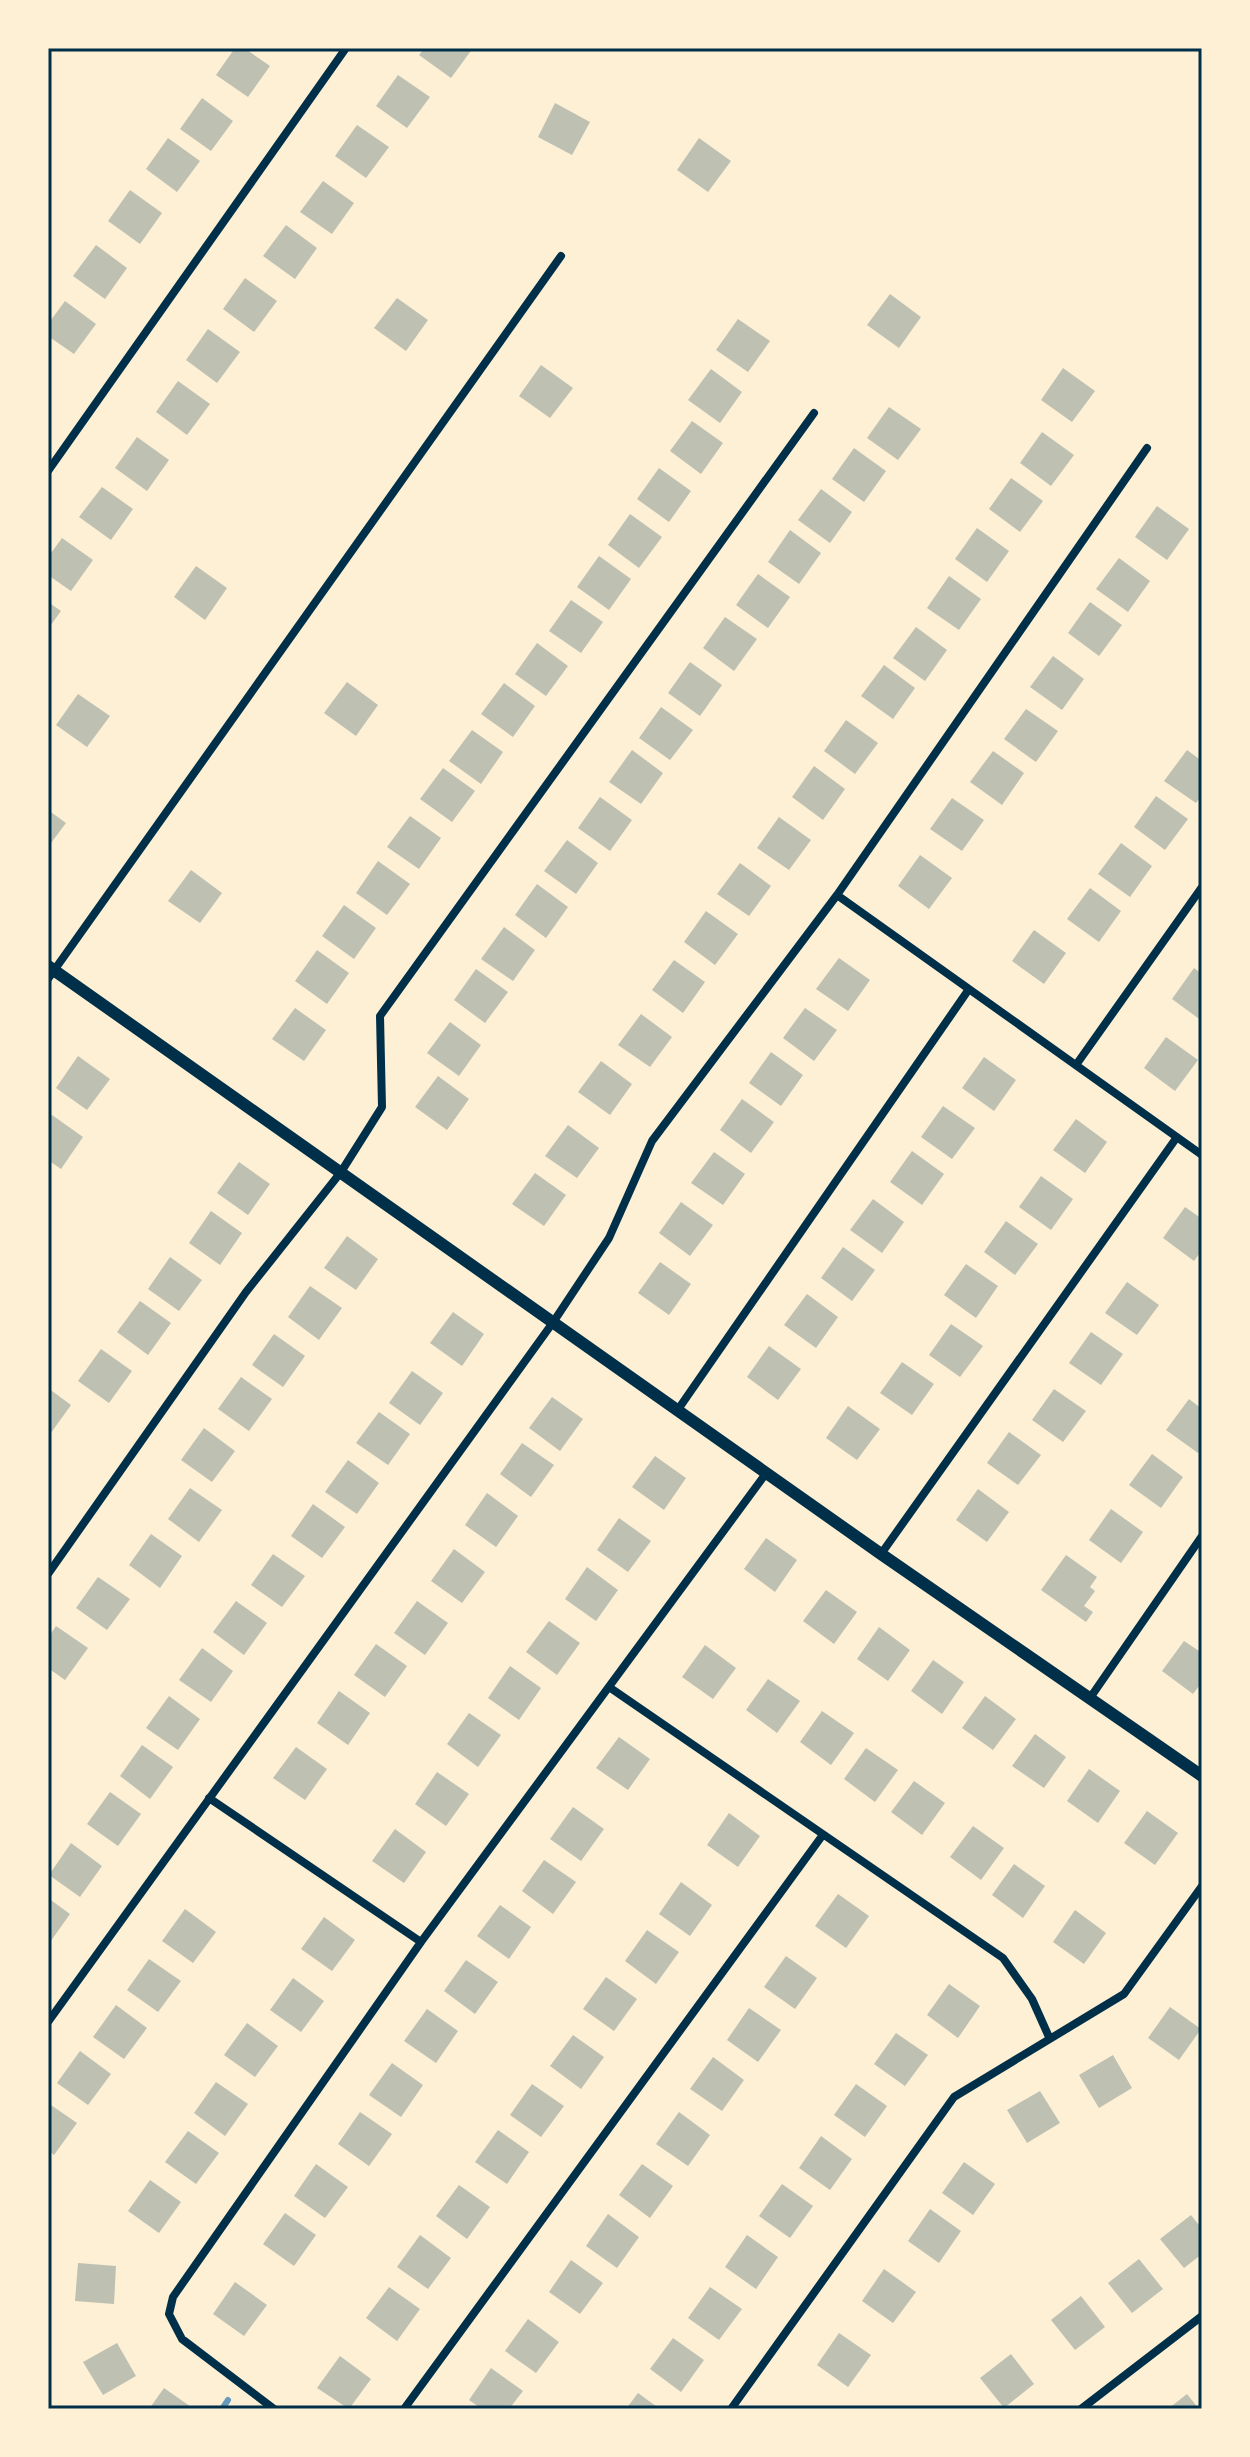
<svg xmlns="http://www.w3.org/2000/svg" width="1250" height="2457" viewBox="0 0 1250 2457" font-family="'Asap Condensed',sans-serif">
  <style>
    .lines { fill: none; stroke-linecap: round; stroke-linejoin: round }
    .stream { stroke: #669bbc; stroke-width: 6 }
    .building { fill: #bec0b2 }
    .minor { stroke: #003049; stroke-width: 8 }
    .tertiary { stroke: #003049; stroke-width: 12 }
    .neatline { fill: none; stroke: #003049; stroke-width: 3 }
  </style>
  <rect width="100%" height="100%" fill="#fdf0d5"/>
  <g class="lines">
    <path class="stream" d="M222,2409L228,2400"/>
  </g>
  <path class="building" d="M235,48H244L270,66L248,97L216,75Z
    M425,48H473L451,78L419,55Z
    M398,75L430,97L407,128L376,106Z
    M202,98L233,121L211,151L180,129Z
    M555,103L590,122L572,155L538,137Z
    M357,125L389,147L366,178L335,156Z
    M168,138L200,161L177,192L146,169Z
    M699,138L731,161L708,192L677,170Z
    M323,181L354,203L332,234L300,212Z
    M130,190L162,213L140,244L108,221Z
    M286,225L317,248L295,279L263,256Z
    M96,245L127,268L105,299L73,276Z
    M245,278L277,301L254,332L223,309Z
    M890,294L921,317L899,348L867,325Z
    M397,298L428,320L406,351L374,328Z
    M65,301L96,324L74,354L48,336V324Z
    M738,319L770,341L748,372L716,350Z
    M208,329L240,352L217,383L186,360Z
    M541,365L573,388L550,418L519,396Z
    M1063,368L1095,391L1072,422L1041,400Z
    M711,369L742,392L720,423L688,400Z
    M178,381L210,404L187,435L156,412Z
    M889,407L921,429L898,460L867,438Z
    M692,421L723,443L701,474L670,451Z
    M1042,432L1074,455L1051,486L1020,463Z
    M137,437L169,460L147,491L115,468Z
    M854,448L886,471L864,502L832,479Z
    M659,468L691,491L669,522L637,499Z
    M1011,478L1043,501L1020,532L989,509Z
    M102,487L133,509L111,540L79,517Z
    M821,489L852,512L830,543L798,520Z
    M1157,506L1189,529L1167,560L1135,537Z
    M630,514L662,537L639,568L608,545Z
    M977,528L1009,551L987,582L955,559Z
    M790,530L821,553L799,584L768,562Z
    M62,538L93,560L71,591L48,575V557Z
    M599,556L631,579L609,610L577,587Z
    M1119,558L1150,581L1128,612L1096,589Z
    M196,566L227,588L205,620L174,597Z
    M758,574L790,597L768,628L736,605Z
    M949,576L981,599L959,630L927,608Z
    M571,600L603,622L581,653L549,631Z
    M48,602L61,611L48,629Z
    M1090,602L1122,625L1099,656L1068,633Z
    M725,617L757,639L734,671L703,648Z
    M916,627L947,650L925,681L893,658Z
    M537,643L568,666L546,696L515,674Z
    M1053,656L1084,679L1062,710L1030,687Z
    M690,662L722,685L700,716L668,693Z
    M884,665L915,688L893,719L861,696Z
    M347,682L378,705L356,736L324,713Z
    M504,683L535,706L513,737L481,714Z
    M78,694L110,716L87,747L56,725Z
    M661,707L693,730L670,760L639,738Z
    M1026,709L1058,731L1036,762L1004,739Z
    M846,720L878,743L855,774L824,751Z
    M472,730L503,752L481,784L449,761Z
    M632,750L663,773L641,804L609,782Z
    M1187,750L1202,761V795L1196,803L1164,781Z
    M993,751L1024,773L1002,805L970,782Z
    M814,766L845,789L823,820L792,797Z
    M443,768L475,791L452,822L420,799Z
    M1156,796L1188,819L1165,850L1134,827Z
    M600,797L632,820L610,851L578,828Z
    M952,798L984,820L962,851L930,829Z
    M48,810L66,823L48,847Z
    M410,816L441,838L419,869L387,847Z
    M779,817L811,840L789,870L757,848Z
    M567,840L598,863L576,894L544,871Z
    M1121,843L1152,866L1130,897L1098,874Z
    M920,855L952,878L929,909L898,886Z
    M378,861L410,884L387,915L356,893Z
    M740,863L771,886L749,916L717,894Z
    M191,870L222,893L200,923L168,901Z
    M537,884L568,907L546,938L515,915Z
    M1090,888L1121,911L1099,942L1067,919Z
    M344,905L376,928L354,959L322,936Z
    M706,911L738,934L715,965L684,942Z
    M504,927L535,950L513,981L481,959Z
    M1034,930L1066,953L1044,984L1012,961Z
    M317,950L349,973L327,1004L295,981Z
    M839,958L870,980L848,1011L816,989Z
    M674,960L705,982L683,1013L652,990Z
    M1194,968L1202,974V1021L1172,999Z
    M476,969L508,992L485,1023L454,1000Z
    M295,1008L326,1030L304,1061L272,1039Z
    M805,1008L837,1030L814,1061L783,1038Z
    M641,1014L672,1037L650,1067L618,1045Z
    M450,1022L481,1045L459,1076L427,1053Z
    M1166,1037L1198,1060L1175,1091L1144,1068Z
    M771,1052L803,1075L781,1106L749,1083Z
    M78,1056L110,1079L87,1110L56,1088Z
    M984,1057L1016,1080L994,1111L962,1088Z
    M601,1061L632,1084L610,1115L578,1092Z
    M438,1076L469,1099L447,1130L415,1107Z
    M742,1099L774,1122L751,1153L720,1130Z
    M943,1106L975,1128L952,1159L921,1137Z
    M52,1115L83,1137L61,1169L48,1160V1121Z
    M1076,1119L1107,1142L1085,1173L1053,1150Z
    M568,1125L599,1148L577,1178L545,1156Z
    M912,1151L944,1174L922,1205L890,1182Z
    M714,1152L745,1174L723,1205L691,1183Z
    M239,1162L270,1184L248,1215L217,1193Z
    M535,1173L566,1195L544,1226L512,1204Z
    M1041,1176L1073,1199L1051,1230L1019,1207Z
    M873,1199L904,1222L882,1253L850,1230Z
    M681,1202L713,1225L690,1256L659,1233Z
    M1185,1207L1202,1219V1250L1194,1261L1163,1238Z
    M211,1211L242,1233L220,1265L189,1243Z
    M1006,1221L1038,1244L1015,1275L984,1252Z
    M347,1236L378,1259L356,1290L324,1268Z
    M843,1247L875,1270L852,1301L821,1278Z
    M170,1257L202,1280L179,1311L148,1289Z
    M660,1262L691,1284L669,1315L638,1293Z
    M966,1264L998,1286L976,1318L944,1295Z
    M1127,1282L1159,1305L1137,1335L1105,1313Z
    M310,1286L342,1308L319,1340L288,1317Z
    M807,1294L838,1317L816,1348L784,1325Z
    M140,1301L171,1323L148,1355L117,1332Z
    M453,1312L484,1334L462,1366L430,1343Z
    M951,1324L983,1346L960,1377L929,1355Z
    M1091,1332L1123,1354L1101,1385L1069,1363Z
    M274,1334L305,1356L283,1387L252,1365Z
    M769,1346L801,1369L778,1400L747,1377Z
    M101,1349L132,1371L109,1403L78,1381Z
    M902,1362L934,1384L912,1415L880,1393Z
    M412,1371L443,1393L420,1425L389,1403Z
    M241,1377L272,1399L249,1431L218,1409Z
    M48,1388L71,1405L48,1437Z
    M1054,1389L1086,1411L1063,1442L1032,1420Z
    M552,1397L583,1419L560,1451L529,1428Z
    M1189,1399L1202,1409V1447L1198,1453L1166,1430Z
    M848,1406L880,1429L857,1460L826,1438Z
    M379,1412L410,1434L388,1465L356,1443Z
    M204,1428L235,1451L212,1482L181,1460Z
    M1009,1432L1041,1455L1018,1485L987,1463Z
    M522,1443L554,1465L531,1497L500,1474Z
    M1152,1454L1183,1477L1161,1508L1129,1485Z
    M655,1456L686,1478L664,1510L632,1487Z
    M348,1460L379,1483L357,1514L325,1492Z
    M190,1488L222,1510L199,1542L168,1519Z
    M978,1489L1009,1512L987,1542L956,1520Z
    M487,1493L518,1516L496,1547L465,1525Z
    M313,1504L345,1527L322,1558L291,1536Z
    M1111,1509L1143,1532L1121,1563L1089,1540Z
    M619,1518L651,1541L628,1572L597,1550Z
    M151,1534L182,1556L160,1588L129,1565Z
    M766,1538L797,1560L775,1592L744,1569Z
    M454,1549L485,1572L462,1603L431,1581Z
    M273,1554L305,1576L282,1607L251,1585Z
    M1066,1555L1097,1577L1090,1587L1095,1591L1084,1606L1093,1612L1086,1622L1041,1590Z
    M587,1567L618,1590L596,1621L565,1599Z
    M98,1577L130,1599L107,1630L76,1608Z
    M826,1590L857,1612L834,1644L803,1621Z
    M236,1601L267,1623L244,1655L213,1632Z
    M417,1601L448,1623L425,1655L394,1633Z
    M549,1621L580,1643L557,1675L526,1652Z
    M56,1626L88,1648L65,1680L48,1668V1638Z
    M879,1627L910,1650L888,1681L857,1659Z
    M1184,1641L1202,1653V1682L1193,1694L1162,1671Z
    M376,1644L407,1666L385,1697L354,1675Z
    M705,1645L736,1668L713,1699L682,1677Z
    M202,1648L233,1671L211,1702L179,1680Z
    M933,1660L964,1682L942,1714L911,1691Z
    M510,1666L541,1688L519,1720L488,1698Z
    M768,1679L800,1701L777,1733L746,1710Z
    M339,1691L370,1713L348,1745L317,1723Z
    M169,1696L200,1719L178,1750L146,1728Z
    M985,1696L1016,1719L993,1750L962,1728Z
    M822,1711L854,1733L831,1765L800,1742Z
    M469,1713L501,1735L478,1767L447,1744Z
    M1035,1734L1066,1757L1044,1788L1012,1766Z
    M619,1737L650,1759L628,1790L596,1768Z
    M142,1745L173,1767L150,1799L120,1776Z
    M296,1747L327,1769L305,1800L273,1778Z
    M866,1748L898,1770L875,1802L844,1779Z
    M1089,1769L1120,1791L1098,1823L1067,1801Z
    M437,1772L469,1794L446,1826L415,1804Z
    M914,1781L945,1803L922,1835L891,1812Z
    M110,1792L141,1814L118,1846L87,1824Z
    M573,1807L604,1829L581,1861L550,1839Z
    M1147,1811L1178,1833L1155,1865L1124,1843Z
    M729,1813L760,1836L738,1867L707,1845Z
    M973,1826L1004,1848L981,1880L950,1857Z
    M395,1829L426,1852L404,1883L372,1861Z
    M71,1843L102,1866L80,1897L49,1875Z
    M544,1860L576,1882L553,1914L522,1891Z
    M1014,1864L1045,1886L1023,1918L992,1895Z
    M681,1882L712,1905L690,1936L659,1914Z
    M838,1894L869,1916L846,1948L815,1926Z
    M48,1898L70,1914L48,1945Z
    M500,1905L531,1927L509,1959L477,1936Z
    M185,1909L216,1932L193,1963L162,1941Z
    M1075,1910L1106,1933L1084,1964L1053,1942Z
    M324,1917L355,1940L332,1971L301,1949Z
    M647,1930L679,1952L656,1984L625,1961Z
    M786,1956L817,1978L795,2009L764,1987Z
    M149,1959L181,1981L158,2012L127,1990Z
    M466,1960L498,1982L475,2014L444,1991Z
    M606,1977L637,1999L614,2031L583,2009Z
    M293,1978L324,2001L301,2032L270,2010Z
    M949,1984L980,2006L958,2038L927,2015Z
    M116,2005L147,2028L124,2059L93,2037Z
    M1170,2007L1201,2029L1179,2060L1148,2038Z
    M749,2008L781,2030L758,2062L727,2040Z
    M427,2009L458,2031L436,2063L404,2041Z
    M247,2023L278,2046L255,2077L224,2055Z
    M896,2033L928,2055L905,2086L874,2064Z
    M573,2035L604,2057L581,2089L550,2066Z
    M80,2051L111,2074L88,2105L57,2083Z
    M1113,2055L1132,2088L1099,2108L1079,2075Z
    M713,2057L744,2080L722,2111L690,2089Z
    M392,2063L423,2085L401,2117L369,2095Z
    M216,2082L248,2104L225,2136L194,2113Z
    M532,2084L564,2106L541,2137L510,2115Z
    M856,2084L887,2106L865,2137L834,2115Z
    M1040,2091L1060,2123L1027,2143L1007,2110Z
    M48,2103L77,2123L54,2155L48,2150Z
    M360,2112L392,2134L369,2166L338,2144Z
    M679,2112L710,2135L688,2166L656,2144Z
    M498,2130L529,2152L507,2184L475,2162Z
    M188,2131L219,2153L196,2184L165,2162Z
    M821,2136L852,2159L830,2190L799,2168Z
    M964,2162L995,2184L973,2215L942,2193Z
    M316,2164L348,2187L325,2218L294,2196Z
    M642,2164L673,2186L650,2218L619,2195Z
    M150,2180L181,2202L159,2233L128,2211Z
    M782,2184L813,2206L790,2238L759,2216Z
    M459,2185L490,2207L467,2239L436,2216Z
    M930,2209L961,2231L939,2263L908,2241Z
    M285,2213L316,2235L294,2266L263,2244Z
    M608,2214L639,2237L617,2268L586,2246Z
    M1191,2215L1202,2229V2254L1184,2268L1160,2239Z
    M420,2235L451,2258L428,2289L397,2267Z
    M747,2235L778,2257L756,2289L725,2267Z
    M1139,2259L1163,2289L1132,2313L1108,2283Z
    M571,2260L603,2283L580,2314L549,2292Z
    M78,2263L116,2266L114,2304L75,2301Z
    M884,2269L916,2292L893,2323L862,2301Z
    M235,2282L267,2305L244,2336L213,2314Z
    M389,2287L420,2309L397,2341L366,2318Z
    M710,2287L742,2309L719,2340L688,2318Z
    M1081,2296L1105,2327L1075,2350L1051,2320Z
    M528,2319L559,2342L536,2373L505,2351Z
    M839,2333L871,2355L848,2387L817,2365Z
    M673,2338L704,2360L681,2392L650,2369Z
    M117,2343L136,2376L103,2395L83,2362Z
    M1011,2354L1034,2384L1004,2408L980,2378Z
    M340,2356L371,2379L349,2409L317,2388Z
    M491,2368L523,2391L509,2409H482L469,2400Z
    M164,2388L194,2409H149Z
    M638,2393L660,2409H626Z
    M1187,2394L1199,2409H1168Z"/>
  <g class="lines">
    <path class="minor" d="M48,471L346,48
      M837,895L1202,1155
      M48,979L561,256
      M1076,1065L1202,887
      M677,1411L969,989
      M881,1554L1177,1137
      M48,1574L246,1292L341,1172L382,1107L380,1016L814,413
      M609,1687L1003,1958L1032,1999L1049,2037
      M1090,1698L1202,1536
      M209,1798L421,1942
      M48,2022L554,1321L609,1238L652,1141L837,895L1147,448
      M274,2409L182,2339L169,2314L173,2297L421,1942L767,1472
      M404,2409L822,1836
      M731,2409L954,2097L1124,1994L1202,1886
      M1081,2409L1202,2316"/>
    <path class="tertiary" d="M48,966L881,1554L1202,1776"/>
  </g>
  <rect width="1250" height="2457" fill="none" stroke="#fdf0d5" stroke-width="100"/>
  <rect x="50" y="50" width="1150" height="2357" class="neatline"/>
</svg>
